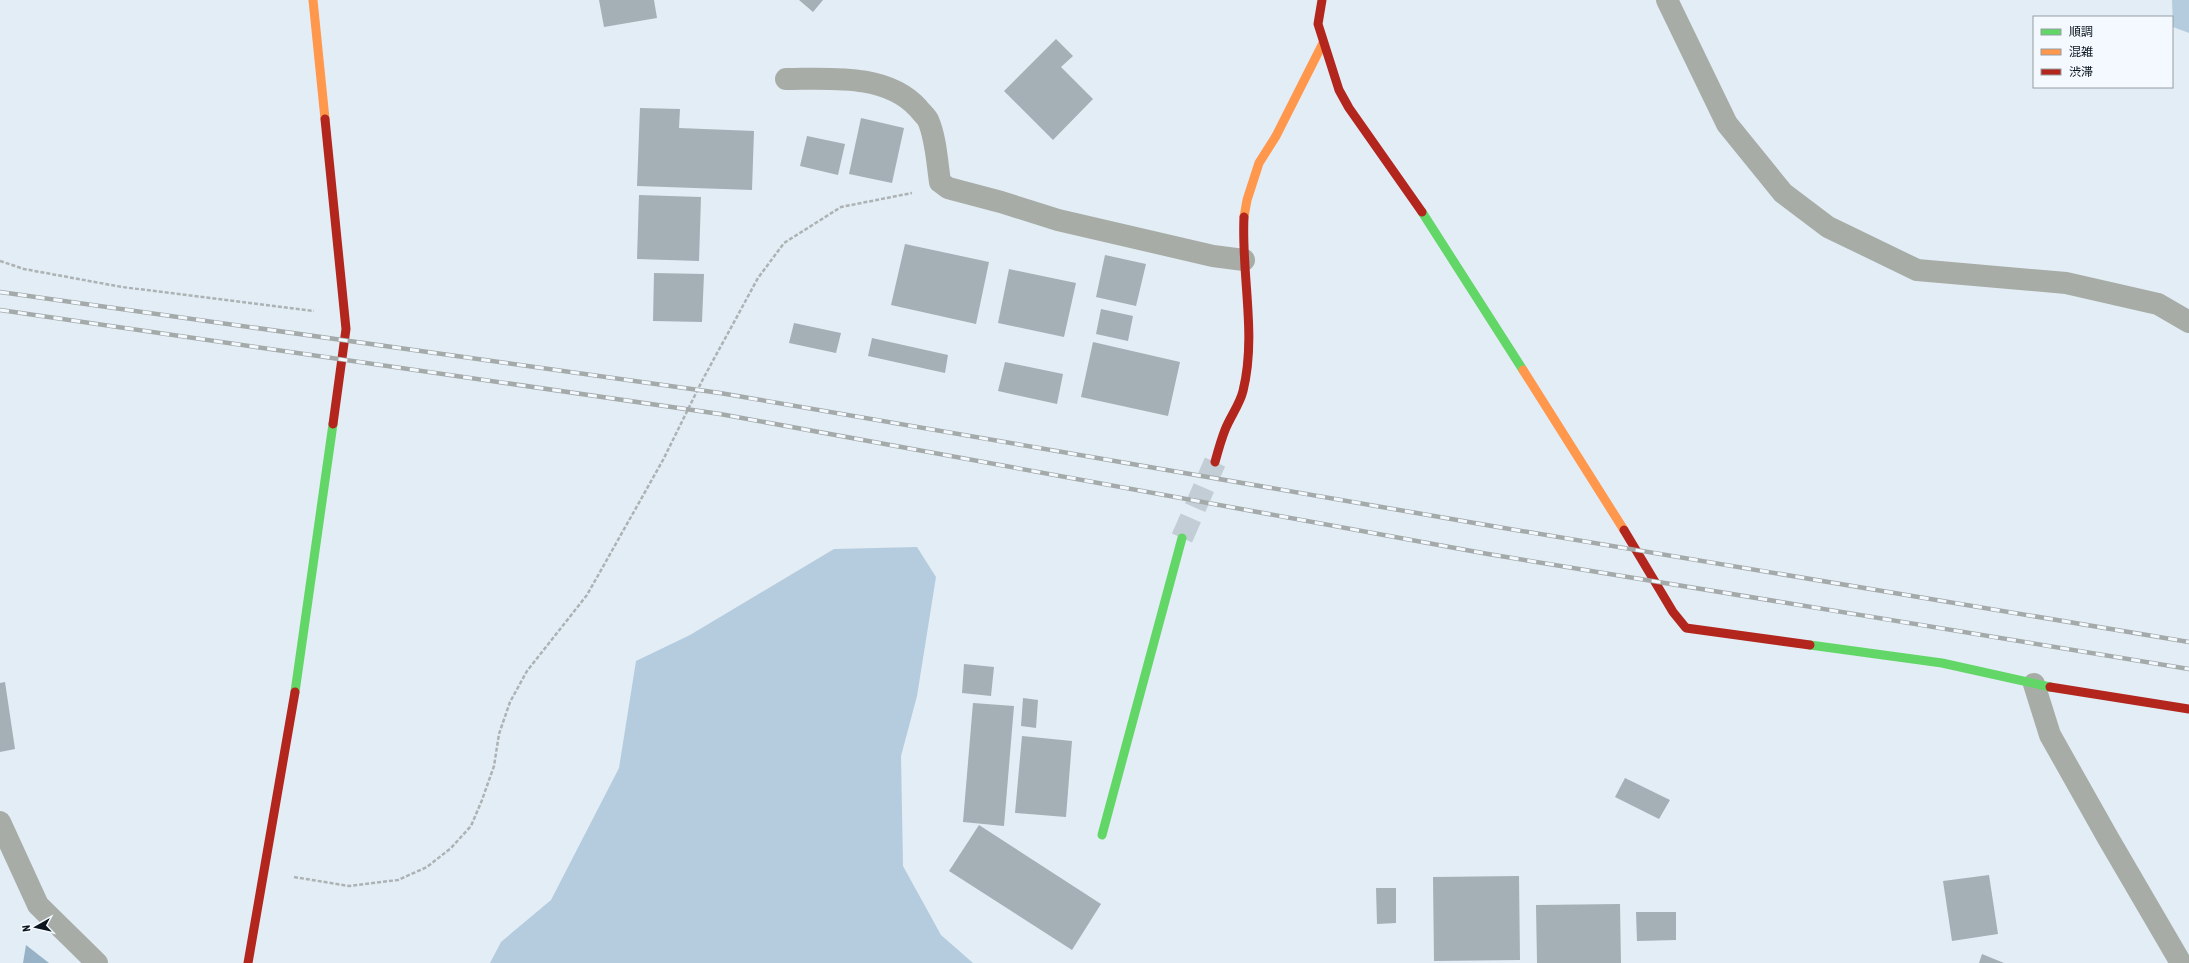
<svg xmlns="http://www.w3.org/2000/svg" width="2189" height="963" viewBox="0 0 2189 963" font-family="'Asap Condensed','Noto Sans JP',sans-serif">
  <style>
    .forest { fill: #b5ccde }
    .water { fill: #97b2c7 }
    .building { fill: #a5afb6 }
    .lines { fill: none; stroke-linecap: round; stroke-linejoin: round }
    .secondary-tunnel { stroke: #c3cdd5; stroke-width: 22; stroke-dasharray: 22 11; stroke-linecap: butt }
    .path { stroke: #adb3b4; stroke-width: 2.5; stroke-dasharray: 4 2; stroke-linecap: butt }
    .street { stroke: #a8aca6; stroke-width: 22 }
    .fast { stroke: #63d668; stroke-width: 9 }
    .slow { stroke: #ff974d; stroke-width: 9 }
    .jam { stroke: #b3261e; stroke-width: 9 }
    .rail-casing { stroke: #a4aaaa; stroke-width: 4.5 }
    .rail { stroke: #f3f9fe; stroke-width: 3; stroke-dasharray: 9; stroke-linecap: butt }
  </style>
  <rect width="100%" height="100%" fill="#e3edf5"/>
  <path class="forest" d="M2172,0H2189V33L2173,27Z
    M917,547L936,577L917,696L901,756L903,866L941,935L973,963H490L501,942L551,900L619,768L636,661L690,635L834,549Z"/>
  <path class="water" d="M26,945L49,963H23Z"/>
  <path class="building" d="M599,0H654L657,18L604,27Z
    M799,0H823L813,12Z
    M1056,39L1073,56L1061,67L1093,99L1053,140L1004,91Z
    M640,108L680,109L679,128L754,131L752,190L637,186Z
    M861,118L904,128L892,183L849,174Z
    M807,136L845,144L838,175L800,166Z
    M639,195L701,197L699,261L637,259Z
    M905,244L989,262L976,324L891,305Z
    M1105,255L1146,264L1136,306L1096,297Z
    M1009,269L1076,283L1064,337L998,323Z
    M654,273L704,274L702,322L653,321Z
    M1101,309L1133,316L1128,341L1096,334Z
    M794,323L841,333L836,353L789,343Z
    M872,338L948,355L945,373L868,356Z
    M1093,342L1180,362L1168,416L1081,397Z
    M1005,362L1063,374L1057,404L998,391Z
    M964,664L994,667L991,696L962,693Z
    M5,682L15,749L0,752V683Z
    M1023,698L1038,700L1036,728L1021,726Z
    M973,703L1014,706L1004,826L963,822Z
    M1022,736L1072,741L1066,817L1015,813Z
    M1625,778L1670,800L1659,819L1615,797Z
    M979,825L1101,904L1072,950L949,871Z
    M1989,875L1998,934L1952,941L1943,881Z
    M1519,876L1520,960L1434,961L1433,877Z
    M1376,888H1396V923L1377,924Z
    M1620,904L1621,963H1537L1536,905Z
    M1636,912H1676V940L1637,941Z
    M1982,954L2004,963H1979Z"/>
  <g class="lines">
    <path class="secondary-tunnel" d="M1182,538L1215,462"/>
    <path class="path" d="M0,261L24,269L122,287L314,311
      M294,877L349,886L398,880L427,867L451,848L471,826L482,800L494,766L499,734L510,702L527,671L587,595L663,460L703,379L758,278L784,243L841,207L912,193"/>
    <path class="street" d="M1667,0L1727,124L1783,193L1828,227L1917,270L2066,283L2158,304L2189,322
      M786,79C829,79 886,73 918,108C921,112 926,116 928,120C936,138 937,162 940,182L948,188L1001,202L1058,220L1213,256L1244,260
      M2034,684L2050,735L2108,838L2181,963
      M0,822L38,905L97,963"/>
    <path class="fast" d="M1422,212L1523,370
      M1810,645L1942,663L2050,687
      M295,692L333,424
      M1102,835L1182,538"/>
    <path class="slow" d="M313,0L325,119
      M1244,217L1247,200L1259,163L1276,136L1323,43
      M1523,370L1624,530"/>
    <path class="jam" d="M1322,0L1318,24L1339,90L1349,108L1422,212
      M325,119L346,329L333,424
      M1215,462C1218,451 1221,440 1225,430C1230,417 1240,404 1243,391C1257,334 1241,275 1244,217
      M1624,530L1673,612L1686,628L1810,645
      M2050,687L2189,709
      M248,963L295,692"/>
    <defs>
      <path id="rail" d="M0,292L720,393L1492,526L2189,642
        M0,310L720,414L1488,554L2189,669"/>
    </defs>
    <use href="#rail" class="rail-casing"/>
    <use href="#rail" class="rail"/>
  </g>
  <rect x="2033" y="16" width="140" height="72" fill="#f3f9fe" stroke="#969ea4"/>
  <rect x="2041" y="29" width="20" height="6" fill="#63d668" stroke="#969ea4"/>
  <text x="2069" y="36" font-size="12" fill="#0b151d">順調</text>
  <rect x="2041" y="49" width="20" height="6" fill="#ff974d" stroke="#969ea4"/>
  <text x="2069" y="56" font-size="12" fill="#0b151d">混雑</text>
  <rect x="2041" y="69" width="20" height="6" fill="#b3261e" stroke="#969ea4"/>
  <text x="2069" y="76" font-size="12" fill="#0b151d">渋滞</text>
  <g transform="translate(36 927) rotate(262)" stroke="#f3f9fe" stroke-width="3" paint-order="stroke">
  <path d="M0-3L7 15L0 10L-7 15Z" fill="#0b151d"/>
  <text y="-6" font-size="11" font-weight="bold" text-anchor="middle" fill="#0b151d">N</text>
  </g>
</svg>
